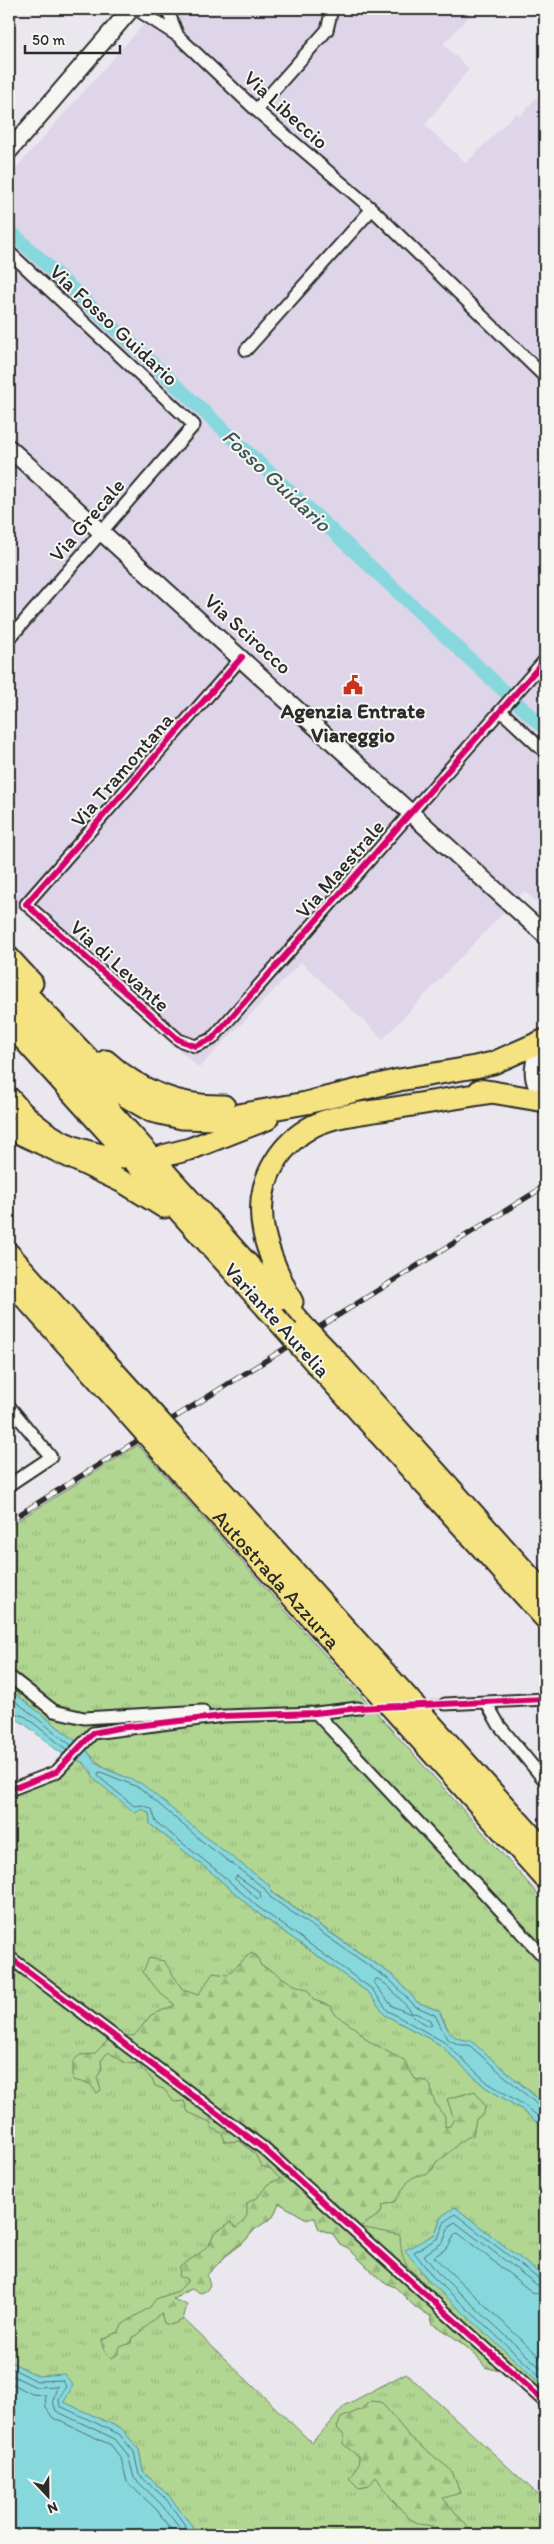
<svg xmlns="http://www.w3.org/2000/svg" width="554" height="2544" viewBox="0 0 554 2544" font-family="Itim,sans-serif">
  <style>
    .built { fill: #ded5e9 }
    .grass { fill: url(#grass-tufts); stroke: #6e805e }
    .forest { fill: url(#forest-firs); stroke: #6e805e }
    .water { fill: #87d8dd; stroke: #629396 }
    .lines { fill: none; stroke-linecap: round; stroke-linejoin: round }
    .shore { stroke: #507072; stroke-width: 1 }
    .canal { stroke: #87d8dd; stroke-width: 14 }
    .street-tunnel { stroke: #c5c1c7; stroke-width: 11; stroke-dasharray: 11 5.5; stroke-linecap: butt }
    .street-casing { stroke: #2b2b2b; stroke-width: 15 }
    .secondary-casing { stroke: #2b2b2b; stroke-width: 20 }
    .highway-casing { stroke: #2b2b2b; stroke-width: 25 }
    .street { stroke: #f6f6f2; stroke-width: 11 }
    .secondary { stroke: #f6f6f2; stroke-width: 16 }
    .highway { stroke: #f5e382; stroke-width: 21 }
    .rail-casing { stroke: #2b2b2b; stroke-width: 5.5 }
    .rail { stroke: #f6f6f2; stroke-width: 4; stroke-dasharray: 11; stroke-linecap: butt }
    .highway-bridge-casing { stroke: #2b2b2b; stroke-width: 25; stroke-linecap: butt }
    .highway-bridge { stroke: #f5e382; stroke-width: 21 }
    .cycleway-casing { stroke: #f6f6f2; stroke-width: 9 }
    .cycleway { stroke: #d6006c; stroke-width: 6 }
    .labels { text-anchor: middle; stroke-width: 4; stroke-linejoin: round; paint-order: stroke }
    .street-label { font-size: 21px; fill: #2b2b2b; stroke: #f6f6f2 }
    .poi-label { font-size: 21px; font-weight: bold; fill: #2b2b2b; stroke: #f6f6f2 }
    .water-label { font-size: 22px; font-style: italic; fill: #425658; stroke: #f6f6f2 }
  </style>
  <defs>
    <pattern id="grass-tufts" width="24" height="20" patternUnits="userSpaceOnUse" patternTransform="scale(1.25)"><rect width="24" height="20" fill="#b0d692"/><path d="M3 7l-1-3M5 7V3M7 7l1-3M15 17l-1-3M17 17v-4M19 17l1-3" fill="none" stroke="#98b87e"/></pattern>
    <pattern id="forest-firs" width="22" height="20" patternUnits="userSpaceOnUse" patternTransform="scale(1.25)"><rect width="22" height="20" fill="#b0d692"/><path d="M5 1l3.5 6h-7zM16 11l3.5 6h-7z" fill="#98b87e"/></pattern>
  </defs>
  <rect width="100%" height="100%" fill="#ebe7ee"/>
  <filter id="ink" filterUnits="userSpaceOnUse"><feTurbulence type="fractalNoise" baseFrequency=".02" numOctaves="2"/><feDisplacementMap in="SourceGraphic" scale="10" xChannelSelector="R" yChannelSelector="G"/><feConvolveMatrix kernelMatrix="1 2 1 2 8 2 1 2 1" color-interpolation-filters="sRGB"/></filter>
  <g filter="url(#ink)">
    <path class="built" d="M157,9H476L443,44L469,69L425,125L466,163L516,113L520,116L545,88V909L524,891L383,1039L301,962L199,1068L21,907L9,919V176Z"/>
    <path class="grass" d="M138,1445L545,1902V2105L523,2085L462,2040L451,2035L439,2011L417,2002L395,1977L272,1892L269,1885L123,1776C107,1769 96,1764 86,1749L9,1689V1526Z
      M70,1759L81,1761L93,1775L149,1813L150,1824L212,1873L255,1911L369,1993L385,2015L439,2044L485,2087L521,2109L545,2129V2278L455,2207L441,2217L435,2234L421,2243L420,2272L545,2388V2402L506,2366L500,2371L485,2367C478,2354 447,2331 433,2324L430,2315L425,2314L413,2305L395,2287L383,2282L348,2248L340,2244L333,2234L319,2229L315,2218H305L279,2203L273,2217L255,2229L243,2243L217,2263L191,2289L167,2303L311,2442L328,2426L344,2406L406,2373L545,2501V2535H199L169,2496L143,2472L139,2450L122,2429L63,2402L38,2376L9,2361V1789Z"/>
    <path class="forest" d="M251,1953L257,1956L261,1966C279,1972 289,1986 307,1989L314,2000L330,2006L336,2015L360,2032L367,2040L404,2061L415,2079L426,2081L431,2086C432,2098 436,2108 445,2116V2127L450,2126L454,2119L447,2099L475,2091L485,2106L484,2114L476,2119L473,2135C455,2142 452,2154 436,2162L433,2169L426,2175C407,2173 405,2190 394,2202L383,2205L380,2214L360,2227L400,2235C401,2251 402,2266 417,2275C419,2289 430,2308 442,2313L501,2366L500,2371L485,2367C478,2354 447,2331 433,2324L430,2315L425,2314L413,2305L395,2287L383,2282L348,2248L340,2244L333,2234L319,2229L315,2218H305L279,2203L273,2217L255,2229L243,2243L234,2248L207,2275L210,2285L206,2291L201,2293L191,2289L173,2299L187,2305L183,2320L170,2325L164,2323L161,2313L139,2334L132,2337L131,2343L120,2347L118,2354L112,2358C104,2353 102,2348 102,2339L118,2332L123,2324L150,2307L156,2299L178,2291L187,2282L186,2278L179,2277L180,2267L201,2252L209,2245L214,2233L231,2222L236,2228C240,2226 245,2219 247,2215V2203L258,2197L268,2184L280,2179L271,2169L261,2166L255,2154L240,2141L225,2142L222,2133L212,2128L210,2122L188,2112L184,2101L174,2102L164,2089L155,2086C152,2075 143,2074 139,2064L125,2063L108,2052L101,2061L102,2069L97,2078L101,2090L97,2093L90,2084L73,2080V2061L80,2055L94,2054C110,2039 109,2034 134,2036L151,2015L175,2005L161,1994L143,1972L149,1958L164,1961L183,1990L198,1995L213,1973L227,1975Z
      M370,2401L381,2402L409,2436L452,2471L460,2493L443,2498L472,2532L468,2535H448L433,2526L420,2524L410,2519L393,2501L376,2477L369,2486L359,2488L349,2478L358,2466L359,2457L343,2444L344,2435L337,2428L341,2418L362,2409Z"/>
    <path class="water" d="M9,1689L86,1749L94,1761L106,1769L142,1784L207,1838L269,1885L272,1893L395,1977L417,2002L439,2011C446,2027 450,2041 470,2040L545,2105V2129L521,2109L485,2087L439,2044L385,2015L369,1993L255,1911L212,1873L150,1824L149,1813L142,1809L135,1813L93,1778C93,1773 90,1768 86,1765C81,1759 74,1762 69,1758C47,1745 32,1726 9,1715Z
      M455,2207L545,2278V2388L429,2281L405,2250L435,2234L441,2217Z
      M9,2361L38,2376L64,2374L73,2385L64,2402L122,2429L139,2450L143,2472L169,2496L199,2535H9Z"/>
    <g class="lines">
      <path class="shore" d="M9,1696L72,1746
        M9,1711L26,1717L67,1750
        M237,1876L260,1892L261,1898L258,1899L235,1879Z
        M378,1979L388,1986L411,2011V2014L392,2006L374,1983L375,1980Z
        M415,2013L430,2020L432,2025L429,2026L413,2017L412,2014Z
        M545,2108L540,2107L469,2045H460L447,2039L435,2015L415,2006L391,1981L270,1897L264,1888L203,1842L140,1788L101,1772L98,1773L99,1777L134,1806L143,1805L152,1809L156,1822L215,1869L258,1907L372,1989L388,2011L444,2042L488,2083L524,2105L545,2122
        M545,2281L540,2280L455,2214L445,2221L438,2238L414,2252L433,2277L545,2381
        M545,2288L537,2285L455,2222L450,2225L443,2242L424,2255L437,2272L545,2372
        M545,2295L532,2292L458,2233L455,2234L448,2247L434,2257L545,2362
        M9,2367L37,2381L62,2380L66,2386L59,2400L60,2406L119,2434L134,2452L139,2475L166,2499L192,2535
        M9,2374L36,2387L57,2386L53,2401L56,2411L115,2439L128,2455L134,2478L161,2504L185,2535
        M9,2382L32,2394L45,2395L46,2408L53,2418L111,2445L121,2458L127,2482L156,2509L175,2535"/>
      <path class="canal" d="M9,230L545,729"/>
      <path class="street-tunnel" d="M414,1705L445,1704
        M358,1708L391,1706"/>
      <defs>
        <path id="street" d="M136,9L178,36L256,110L372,209L545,377
          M167,9L178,36
          M256,110L327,30L332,9
          M9,252L194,425L9,639
          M246,350L372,209
          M242,657L26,904L179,1040L195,1046L212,1039L545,660
          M501,711L545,752
          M9,1406L51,1457L9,1485
          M9,1676L54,1711L84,1718L203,1711
          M486,1702L499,1725L545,1781
          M445,1704L545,1699
          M316,1713L545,1958
          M9,1790L56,1772L93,1733L223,1716L316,1713L358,1708
          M9,1957L263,2148L545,2402"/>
        <path id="secondary" d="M9,151L131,9
          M9,448L545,935
          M545,1042C532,1057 528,1082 545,1096"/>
        <g id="highway">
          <path d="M9,958L32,983"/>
          <path d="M9,976L122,1094L151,1111L182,1118L216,1119L306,1103L399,1080L475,1067L493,1063L545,1040"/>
          <path d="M9,999L306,1329"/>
          <path d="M9,1023L274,1316"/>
          <path d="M106,1061C140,1092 178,1107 224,1106"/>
          <path d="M480,1090L545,1101"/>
          <path d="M9,1098C42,1137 70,1151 120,1158"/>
          <path d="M9,1128L125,1183L164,1207"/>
          <path d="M163,1156L190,1149L267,1119"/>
          <path d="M9,1254L91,1346"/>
          <path d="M9,1280L79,1358"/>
          <path d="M292,1302C269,1258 246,1209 275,1162C284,1147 298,1134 313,1126C336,1115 363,1113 388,1109C423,1103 458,1098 493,1092"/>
          <path d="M332,1356L545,1594"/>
          <path d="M320,1368L545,1618"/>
          <path d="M203,1470L545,1851"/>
          <path id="s1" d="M189,1482L545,1878"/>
        </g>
      </defs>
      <use href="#street" class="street-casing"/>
      <use href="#secondary" class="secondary-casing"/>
      <use href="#highway" class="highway-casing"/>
      <use href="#street" class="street"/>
      <use href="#secondary" class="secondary"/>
      <use href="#highway" class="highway"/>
      <defs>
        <path id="rail" d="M9,1521L545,1186"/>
      </defs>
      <use href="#rail" class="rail-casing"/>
      <use href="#rail" class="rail"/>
      <defs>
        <path id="highway-bridge" d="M274,1316L320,1368
          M306,1329L332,1356
          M91,1346L203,1470
          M79,1358L189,1482"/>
      </defs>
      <use href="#highway-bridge" class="highway-bridge-casing"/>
      <use href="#highway-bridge" class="highway-bridge"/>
      <defs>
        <path id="cycleway" d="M242,657L26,904L179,1040L195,1046L212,1039L545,660
          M9,1790L56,1772L93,1733L118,1728L223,1716L316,1713L358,1708L545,1699
          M9,1957L263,2148L545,2402"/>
      </defs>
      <use href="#cycleway" class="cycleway-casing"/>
      <use href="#cycleway" class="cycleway"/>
    </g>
  </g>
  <defs>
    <symbol id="civic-bare" viewBox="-9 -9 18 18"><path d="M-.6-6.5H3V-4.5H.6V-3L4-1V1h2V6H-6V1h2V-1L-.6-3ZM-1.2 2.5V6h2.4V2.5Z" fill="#c8321e" stroke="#f6f6f2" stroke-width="2.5" paint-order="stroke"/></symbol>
  </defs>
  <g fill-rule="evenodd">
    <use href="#civic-bare" x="339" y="671" width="28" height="28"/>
  </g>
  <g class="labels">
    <g class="street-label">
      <text transform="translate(286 110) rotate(42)" y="7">Via Libeccio</text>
      <text transform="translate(114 325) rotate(43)" y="7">Via Fosso Guidario</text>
      <text transform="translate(87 520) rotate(-49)" y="7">Via Grecale</text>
      <text transform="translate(248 634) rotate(42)" y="7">Via Scirocco</text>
      <text transform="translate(122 770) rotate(-49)" y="7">Via Tramontana</text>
      <text transform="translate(340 869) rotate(-49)" y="7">Via Maestrale</text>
      <text transform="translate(120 966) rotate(42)" y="7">Via di Levante</text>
      <text transform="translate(277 1320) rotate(48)" y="7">Variante Aurelia</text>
      <text dy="7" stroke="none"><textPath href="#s1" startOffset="131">Autostrada Azzurra</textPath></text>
    </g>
    <g class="poi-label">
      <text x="353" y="718">Agenzia Entrate<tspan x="353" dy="24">Viareggio</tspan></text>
    </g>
    <g class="water-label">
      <text transform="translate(277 480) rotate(43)" y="8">Fosso Guidario</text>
    </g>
  </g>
  <rect width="554" height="2544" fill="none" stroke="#f6f6f2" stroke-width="30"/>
  <rect x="15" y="15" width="524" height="2514" fill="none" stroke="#2b2b2b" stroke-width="2" filter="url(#ink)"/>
  <g transform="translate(48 2496) rotate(158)" stroke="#f6f6f2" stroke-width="4" paint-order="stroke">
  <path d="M0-4L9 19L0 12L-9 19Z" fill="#2b2b2b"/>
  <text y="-8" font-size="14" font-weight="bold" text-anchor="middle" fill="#2b2b2b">N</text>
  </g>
  <path d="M25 45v8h95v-8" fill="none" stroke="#2b2b2b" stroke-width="2.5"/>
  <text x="32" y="45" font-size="15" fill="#2b2b2b" stroke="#f6f6f2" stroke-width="4" paint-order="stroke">50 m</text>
</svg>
